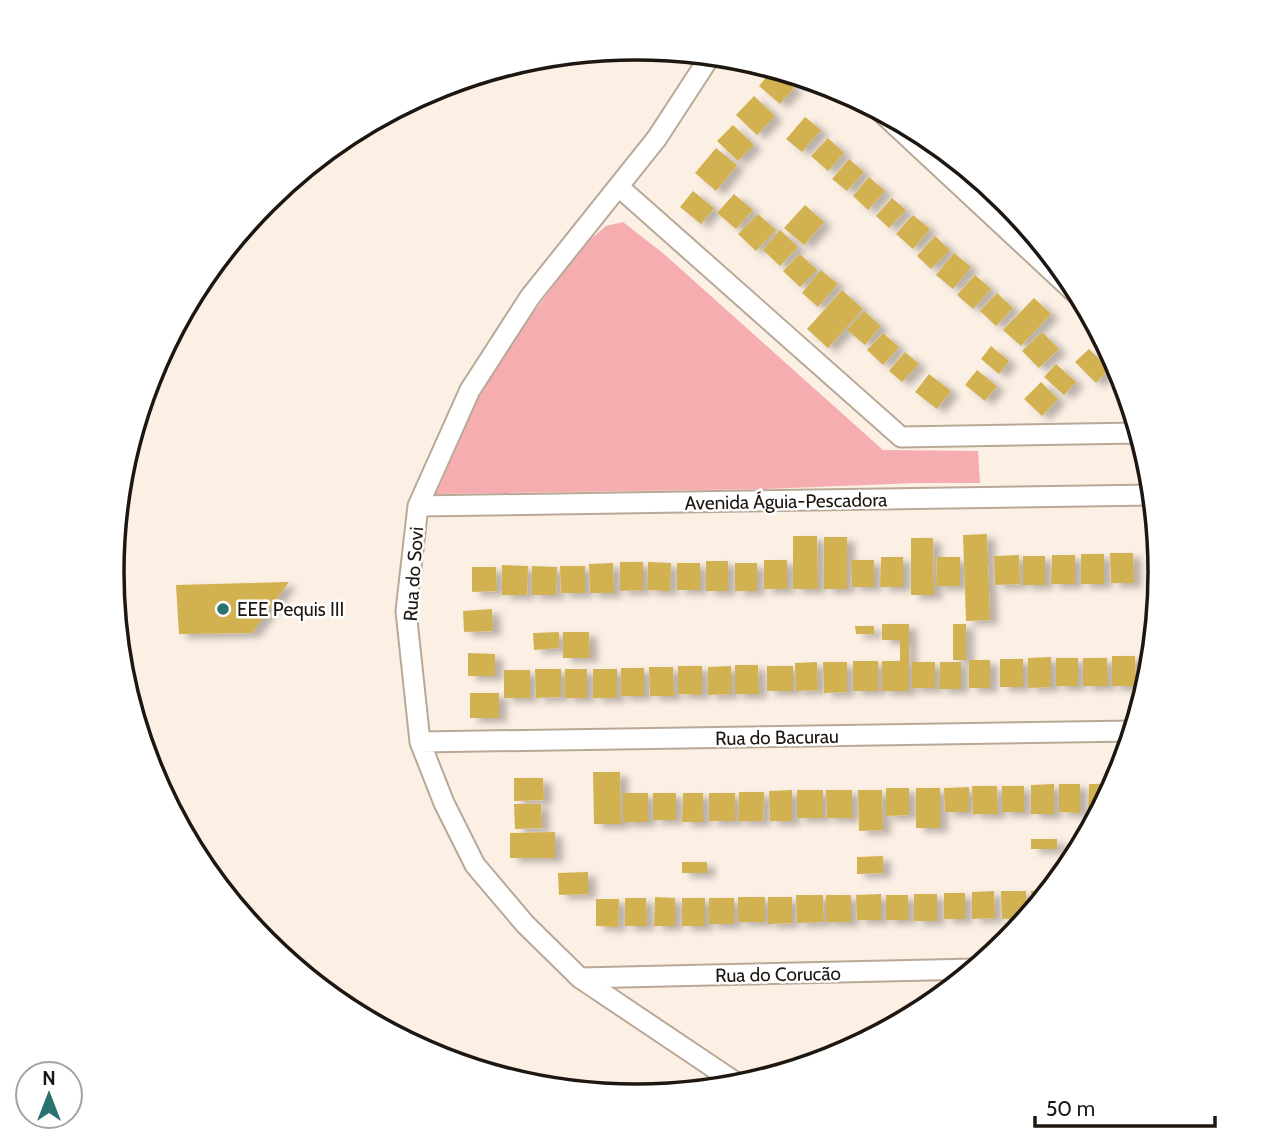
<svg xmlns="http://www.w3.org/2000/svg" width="1273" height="1144" viewBox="0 0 1273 1144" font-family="Cabin,sans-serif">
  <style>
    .green { fill: #f5adb0 }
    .building { fill: #d2b151; filter: url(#shadow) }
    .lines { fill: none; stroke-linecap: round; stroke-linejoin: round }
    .street-casing { stroke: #baa897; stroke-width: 23 }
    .street { stroke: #fff; stroke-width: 19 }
    .poi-dot { fill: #29726d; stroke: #fff; stroke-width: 2.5 }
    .labels { text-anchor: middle; stroke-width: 5; stroke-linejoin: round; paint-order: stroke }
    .street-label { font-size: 19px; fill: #1e1711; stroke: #fff }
    .poi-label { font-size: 19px; fill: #1e1711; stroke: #fff; text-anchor: start }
    .rim { fill: none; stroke: #1e1711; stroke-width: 3.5 }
  </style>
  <defs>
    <filter id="shadow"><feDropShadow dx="8" dy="4.5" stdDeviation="3.5" flood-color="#0004"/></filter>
  </defs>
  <rect width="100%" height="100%" fill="#fcf0e5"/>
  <path class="green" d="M623,222L664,254L883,450L978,451L980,483H916L765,489L436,494L478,399L518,333L585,244L606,226Z"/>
  <path class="building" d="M773,69L794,88L780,104L759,86Z
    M754,96L775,116L757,135L736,115Z
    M805,117L821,130L802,152L786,139Z
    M733,125L754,145L738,161L717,141Z
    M828,138L844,153L828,171L811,156Z
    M716,148L737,165L716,191L695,173Z
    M849,159L864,172L847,191L832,179Z
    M869,177L885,191L868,210L853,196Z
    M693,191L714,208L701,224L680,207Z
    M734,194L753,210L736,229L717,213Z
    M892,198L906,210L889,228L876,216Z
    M805,205L824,222L804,245L784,228Z
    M758,214L776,230L756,251L738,234Z
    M913,215L930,229L913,249L896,234Z
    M780,230L798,247L780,266L763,250Z
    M935,236L950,250L931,269L917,256Z
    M954,253L971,267L953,289L936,275Z
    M800,254L817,270L800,287L783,271Z
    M821,270L838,284L818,307L802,293Z
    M975,275L991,289L973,309L957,295Z
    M842,290L863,309L828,348L807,329Z
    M997,293L1013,308L996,326L980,311Z
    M1034,298L1051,314L1021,346L1003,330Z
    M864,311L881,326L865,345L847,330Z
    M1042,332L1059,349L1039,368L1022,351Z
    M883,333L899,347L883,365L867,350Z
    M991,346L1009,361L999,374L981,359Z
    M1089,349L1109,369L1096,383L1075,362Z
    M905,352L919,364L902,382L889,371Z
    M1056,364L1076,382L1064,395L1044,377Z
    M977,370L997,386L985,401L965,385Z
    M929,374L951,391L937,409L915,392Z
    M1041,382L1058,399L1042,416L1024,399Z
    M987,534L990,620L966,621L963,535Z
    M793,536H817L818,589H793Z
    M824,537H847V589H824Z
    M911,538H933L934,595H911Z
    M1110,553H1133L1134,583H1111Z
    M1081,554H1104V584H1081Z
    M1019,555L1020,584L995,585L994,556Z
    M1052,555H1075V584H1051Z
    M1023,556H1045V585H1023Z
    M881,557H903V587H880Z
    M937,557H960V586H936Z
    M764,560H787V589H764Z
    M851,560H874V587H852Z
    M706,561H728V591H706Z
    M620,562H643V590L620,591Z
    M648,562L671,563L670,591L647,590Z
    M613,563L614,593H590L589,564Z
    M677,563H700V590H677Z
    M735,563H757V591H735Z
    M502,565L528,566L527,595H502Z
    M532,566L557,567L556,595H532Z
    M560,566H585V593H561Z
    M472,567H496L497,591L472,592Z
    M289,582L252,633L179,634L176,585Z
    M492,609L493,631L464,632L463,611Z
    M882,624H909V691H882V661H900V640H882Z
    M953,624H966V660H953Z
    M855,626H874V634H856Z
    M559,632V648L534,650L533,633Z
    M563,632H589L590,658H563Z
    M468,653L495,654V676H468Z
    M1112,656H1135L1136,686H1112Z
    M1051,657V687L1028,688V658Z
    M1056,658H1078V686H1056Z
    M1083,658H1107L1108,686H1083Z
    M1000,659H1023V687H1000Z
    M969,660H990V688H969Z
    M853,661H878V691H853Z
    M817,662L818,690L796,691L795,663Z
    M823,662H847V692L824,693Z
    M912,662H935V688H912Z
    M940,662H961V689H939Z
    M735,665H758L759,694H735Z
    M678,666H702V695L678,694Z
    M731,666V694L708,695V667Z
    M767,666H793V691H767Z
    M649,667H673L674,696H650Z
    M621,668H644V696H621Z
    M535,669H561V697L536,698Z
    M565,669H587V698H565Z
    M593,669H617V698H593Z
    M504,670H530V698H504Z
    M470,693H499V718H470Z
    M593,772H620L621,824H594Z
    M514,778H543L544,800L514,801Z
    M1054,784V814H1031V785Z
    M1059,784H1080V813L1059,812Z
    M1089,784H1109V795L1100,812H1088Z
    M972,786H997L998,814H973Z
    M1002,786H1024V812H1002Z
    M969,787V812H945L944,788Z
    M886,788H909V815L886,816Z
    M916,788H940V828H916Z
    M792,790V821H770L769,791Z
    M797,790H823V818H797Z
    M826,790H852V818H827Z
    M858,790H882L883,830L859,831Z
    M739,792H764L763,821H738Z
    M623,793H648V822H623Z
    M653,793H676V820H653Z
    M683,793H703V822H682Z
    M709,793H735V821H709Z
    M514,804H541L542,828L515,829Z
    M555,832V858H510V833Z
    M1031,839H1057V849H1031Z
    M883,856V873L857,874V857Z
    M682,862H707V873H682Z
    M588,872V894L559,895L558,873Z
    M1051,890L1032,913L1031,891Z
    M994,891L995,918L972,919V892Z
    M1001,891H1026L1027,918L1002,919Z
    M944,893H965V919H944Z
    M881,894V920H857L856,895Z
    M914,894H937V921H914Z
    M796,895H823L824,922L797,923Z
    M826,895H851V922H826Z
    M886,895H908V920H886Z
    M655,897L675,898V926H654Z
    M738,897H765V922H738Z
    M768,897H792V923L768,924Z
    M625,898H646L647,926H625Z
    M682,898H705V926H682Z
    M709,898H734V924H709Z
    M596,899H619L618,927L596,926Z"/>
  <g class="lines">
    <defs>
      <path id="street" d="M711,55L657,138L530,297L470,390L418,506L406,611L420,742L444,803L475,865L525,924L580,978L741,1086
        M879,110L1083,300
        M619,187L901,437L1140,433
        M418,506L1154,495
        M420,742L1134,731
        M580,978L975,969"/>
    </defs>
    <use href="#street" class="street-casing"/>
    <use href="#street" class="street"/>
  </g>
  <circle class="poi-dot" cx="223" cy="609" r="7"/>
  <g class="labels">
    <g class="street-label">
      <text transform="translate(786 501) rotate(-1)" y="7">Avenida Águia-Pescadora</text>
      <text transform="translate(413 574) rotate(-86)" y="7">Rua do Sovi</text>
      <text transform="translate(777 737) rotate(-1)" y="7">Rua do Bacurau</text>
      <text transform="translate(778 974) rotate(-1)" y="7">Rua do Corucão</text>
    </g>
    <g class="poi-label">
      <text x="237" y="616">EEE Pequis III</text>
    </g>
  </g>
  <path d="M0 0H1273V1144H0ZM124 572a512 512 0 1 1 1024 0a512 512 0 1 1-1024 0Z" fill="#fff" fill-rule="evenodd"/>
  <path class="rim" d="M124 572a512 512 0 1 1 1024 0a512 512 0 1 1-1024 0Z"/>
  <g transform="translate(49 1095)"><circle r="33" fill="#ffffff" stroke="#a5a2a0" stroke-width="2"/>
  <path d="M0-5L12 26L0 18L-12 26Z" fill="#29726d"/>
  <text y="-10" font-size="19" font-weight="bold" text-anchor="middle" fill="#1e1711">N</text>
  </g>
  <path d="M1035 1116v10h180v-10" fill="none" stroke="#1e1711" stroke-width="3.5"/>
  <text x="1046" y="1116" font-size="21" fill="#1e1711" stroke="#ffffff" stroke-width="5" paint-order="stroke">50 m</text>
</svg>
